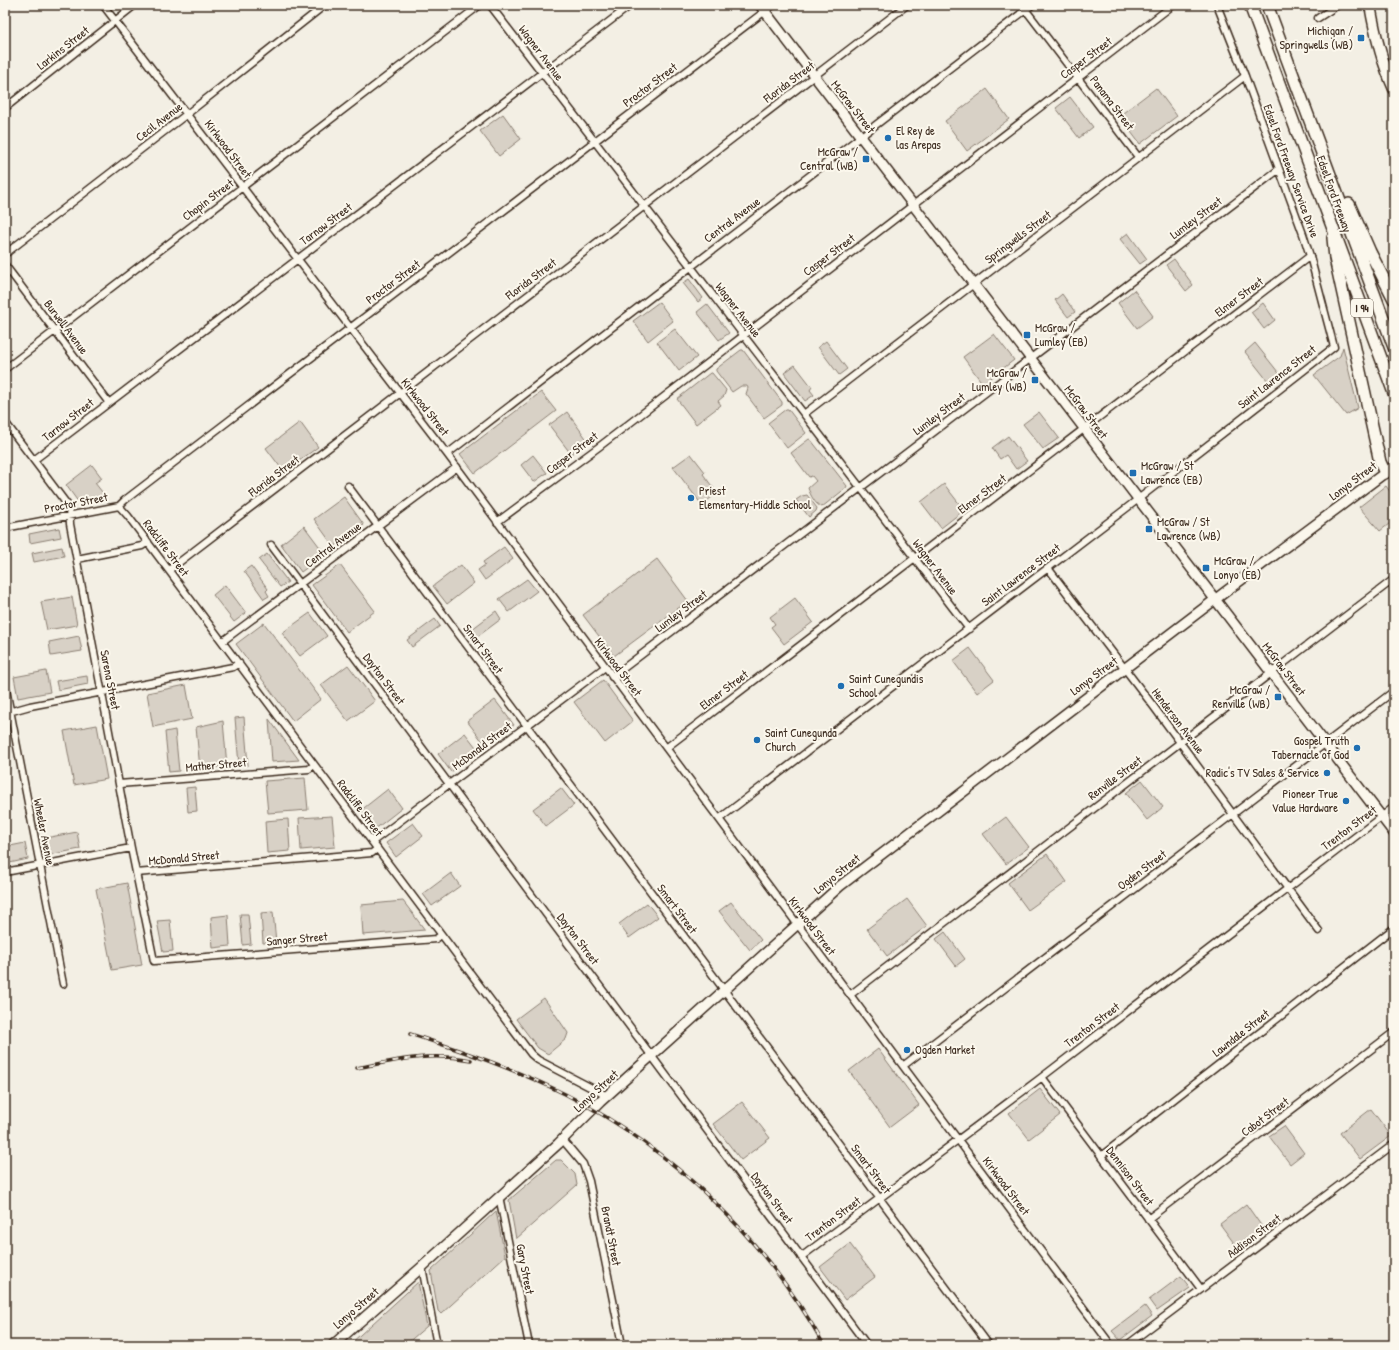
<svg xmlns="http://www.w3.org/2000/svg" width="1399" height="1350" viewBox="0 0 1399 1350" font-family="'Patrick Hand',sans-serif">
  <style>
    .green { fill: #d8d1c6; stroke: #8a7e72 }
    .lines { fill: none; stroke-linecap: round; stroke-linejoin: round }
    .street-casing { stroke: #3b2a1e; stroke-width: 9 }
    .secondary-casing { stroke: #3b2a1e; stroke-width: 12 }
    .primary-casing { stroke: #3b2a1e; stroke-width: 13 }
    .highway-casing { stroke: #3b2a1e; stroke-width: 14 }
    .street { stroke: #fbf7ec; stroke-width: 6 }
    .secondary { stroke: #fbf7ec; stroke-width: 9 }
    .primary { stroke: #fbf7ec; stroke-width: 10 }
    .highway { stroke: #fbf7ec; stroke-width: 11 }
    .rail-casing { stroke: #3b2a1e; stroke-width: 3.5 }
    .rail { stroke: #fbf7ec; stroke-width: 2; stroke-dasharray: 6; stroke-linecap: butt }
    .poi-dot { fill: #1f6fb2; stroke: #fbf7ec; stroke-width: 1.5 }
    .labels { text-anchor: middle; stroke-width: 4; stroke-linejoin: round; paint-order: stroke }
    .shield { fill: #fbf7ec; stroke: #75685c; stroke-width: 1 }
    .shield-label { font-size: 11px; font-weight: bold; fill: #3b2a1e }
    .poi-label { font-size: 12px; fill: #3b2a1e; stroke: #fbf7ec; text-anchor: start }
    .street-label { font-size: 12px; fill: #3b2a1e; stroke: #fbf7ec }
  </style>
  <rect width="100%" height="100%" fill="#f3efe4"/>
  <filter id="ink" filterUnits="userSpaceOnUse"><feTurbulence type="fractalNoise" baseFrequency=".025" numOctaves="2"/><feDisplacementMap in="SourceGraphic" scale="8" xChannelSelector="R" yChannelSelector="G"/><feConvolveMatrix kernelMatrix="1 2 1 2 8 2 1 2 1" color-interpolation-filters="sRGB"/></filter>
  <g filter="url(#ink)">
    <path class="green" d="M1156,88L1177,116L1140,144L1119,116Z
      M987,89L1009,119L967,151L945,121Z
      M1070,97L1093,127L1079,138L1056,108Z
      M503,114L521,139L499,156L480,131Z
      M1128,233L1147,259L1140,264L1120,239Z
      M1174,259L1193,285L1186,291L1166,265Z
      M689,279L703,298L698,302L683,283Z
      M1134,290L1153,316L1137,328L1118,303Z
      M1062,294L1075,312L1068,317L1055,300Z
      M659,302L673,321L648,341L633,321Z
      M1263,303L1275,320L1264,329L1251,312Z
      M707,304L729,333L719,340L697,312Z
      M675,329L697,357L679,371L657,342Z
      M994,334L1014,360L983,384L963,357Z
      M826,341L847,369L839,375L818,347Z
      M1255,343L1282,377L1271,385L1245,352Z
      M1343,347L1358,408L1346,415L1314,375L1340,356Z
      M741,350H743L782,402V405L764,418L746,394L748,388L747,386H741L732,392L716,371V369Z
      M795,365L812,387L810,390L814,395L805,401L784,373Z
      M710,373H712L726,390L724,396L718,401L721,405L696,424L677,399Z
      M541,392L556,411L475,473L460,454Z
      M786,409H788L806,433L787,448L768,423Z
      M567,412L588,441L571,454L549,425Z
      M1039,412L1059,438L1043,449L1023,424Z
      M300,422L318,447L284,472L266,448Z
      M1008,436L1027,461L1016,469L1006,455L1000,459L992,448Z
      M809,439L811,440L847,486L846,488L822,507C815,505 810,494 808,488L816,481L812,476L809,477L791,453Z
      M691,454L705,472L703,474L717,493L702,505L673,467Z
      M533,455L547,473L534,482L521,465Z
      M92,465L102,478L95,483L106,497L79,503L66,485Z
      M944,484L964,510L941,528L921,502Z
      M1386,486L1394,497V520L1380,531L1359,507Z
      M807,495L817,508L816,511L809,517L796,500L802,496Z
      M344,497L364,525L334,547L314,519Z
      M304,526L325,554L301,572L281,544Z
      M59,528L61,537L30,543L29,534Z
      M62,547L64,556L34,562L32,553Z
      M504,547L513,559L485,580L478,570L485,565L483,562Z
      M267,554L288,582L280,587L259,560Z
      M657,559L688,601L614,656L583,615Z
      M340,565L375,611L347,632L312,585Z
      M461,565L474,583L447,604L433,586Z
      M251,566L268,589L266,591L269,596L264,599L244,571Z
      M527,579L537,591L509,612L499,599Z
      M225,585L246,613L234,622L213,595Z
      M72,597L77,625L47,630L41,602Z
      M795,598L813,622L784,644L771,627L775,624L770,617Z
      M496,611L501,619L473,640L468,632Z
      M310,613L327,636L300,656L282,633Z
      M435,619L440,626L412,647L407,640Z
      M264,623L321,699L293,721L236,644Z
      M79,636L82,651L51,656L49,642Z
      M970,648L994,680L977,693L953,661Z
      M348,665L375,701L348,721L321,685Z
      M46,671L50,692L18,698L14,677Z
      M87,676L88,684L58,690L56,681Z
      M603,680L633,721L605,743L574,702Z
      M186,685L192,719L153,727L147,693Z
      M495,700L514,725L486,746L467,721Z
      M244,717L248,765H239L235,718Z
      M269,719L299,760L272,762Z
      M223,721L227,766L200,769L196,727Z
      M97,725L107,779L74,785L64,731Z
      M175,730L179,771L169,772L165,732Z
      M465,733L479,751L451,772L438,754Z
      M305,778L308,810L268,813L265,781Z
      M1142,780L1163,807L1147,820L1126,793Z
      M195,787L197,811L188,812L186,788Z
      M561,788L574,805L546,826L533,809Z
      M388,789L402,808L374,830L360,811Z
      M332,816L335,847L301,850L299,818Z
      M1006,817L1029,847L1006,864L983,834Z
      M288,819L290,851L267,853L265,821Z
      M413,823L423,836L396,857L386,843Z
      M77,832L80,849L48,855L45,838Z
      M25,843L28,859L5,864V847Z
      M1047,854L1067,882L1028,910L1008,883Z
      M451,873L460,886L432,906L423,894Z
      M127,883L142,965L112,970L96,889Z
      M907,899L927,926L887,956L867,929Z
      M403,901L425,930L363,935L361,905Z
      M731,902L761,940L750,950L719,911Z
      M647,903L658,917L629,938L619,924Z
      M273,912L276,942L263,943L261,913Z
      M240,914H248L251,944L243,945Z
      M228,915L230,946L213,948L211,917Z
      M170,920L173,951L163,952L157,921Z
      M945,932L965,959L956,966L936,939Z
      M544,998L568,1033L566,1039L548,1054L538,1048L516,1019Z
      M878,1049L919,1105L890,1127L849,1071Z
      M1040,1089L1060,1115L1029,1139L1009,1113Z
      M742,1102L770,1138L741,1160L713,1124Z
      M1371,1109L1391,1136L1360,1159L1340,1133Z
      M1284,1126L1304,1153L1290,1164L1269,1136Z
      M556,1160H561L575,1174L577,1185L516,1239L509,1200Z
      M1246,1204L1265,1231L1239,1250L1220,1224Z
      M496,1211L505,1256L441,1314L438,1311L431,1271Z
      M850,1244L875,1277L845,1300L820,1267Z
      M1181,1276L1190,1288L1157,1311L1149,1300Z
      M418,1282L427,1326L405,1345H349Z
      M1145,1306L1152,1316L1120,1340L1112,1331Z"/>
    <g class="lines">
      <defs>
        <path id="street" d="M103,5L447,454L1111,1345
          M490,5L969,629
          M1022,5L1139,158
          M1318,18L1338,5
          M5,108L135,5
          M5,254L187,114L325,5
          M5,265L109,403
          M5,369L480,5
          M804,414L1245,76
          M5,422L69,507L70,524L131,848L154,961L436,939L441,935
          M447,454L1032,5
          M34,460L631,5
          M348,486L989,1345
          M119,506L128,516L531,1054L538,1060L607,1096
          M497,522L600,446L1173,5
          M5,528L119,506L125,500L773,5
          M271,545L867,1345
          M77,559L142,546L148,542
          M1048,568L1154,707L1319,931
          M169,570L907,5
          M223,641L457,467
          M612,677L1278,170
          M5,684L63,984
          M5,713L30,706L233,667L239,663
          M666,748L1310,256
          M119,784L309,769L314,765
          M719,819L1128,507L1334,347L1310,256L1303,234L1245,76L1217,5
          M372,842L605,667
          M5,872L131,848
          M136,873L372,853L377,849
          M850,995L1394,579
          M903,1066L1394,691
          M1042,1077L1201,1289
          M562,1139L583,1164L589,1181L622,1345
          M1101,1156L1394,928
          M499,1196L529,1345
          M1148,1219L1394,1032
          M801,1257L1042,1077L1394,807
          M422,1267L437,1345
          M1127,1345L1394,1144"/>
        <path id="secondary" d="M760,5L1394,833
          M333,1345L422,1267L558,1144L600,1102L840,886L1225,592L1394,466"/>
        <path id="primary" d="M1370,5C1375,34 1382,63 1394,89"/>
        <path id="highway" d="M1250,5L1394,393
          M1267,5L1394,347
          M1349,204L1370,252L1394,299
          M1333,238L1335,258L1380,462L1385,473"/>
      </defs>
      <use href="#street" class="street-casing"/>
      <use href="#secondary" class="secondary-casing"/>
      <use href="#primary" class="primary-casing"/>
      <use href="#highway" class="highway-casing"/>
      <use href="#street" class="street"/>
      <use href="#secondary" class="secondary"/>
      <use href="#primary" class="primary"/>
      <use href="#highway" class="highway"/>
      <defs>
        <path id="rail" d="M410,1034C463,1051 515,1069 565,1094C673,1149 765,1239 824,1345
          M357,1068C398,1060 430,1052 471,1060"/>
      </defs>
      <use href="#rail" class="rail-casing"/>
      <use href="#rail" class="rail"/>
    </g>
  </g>
  <g class="poi-dot">
    <rect x="1357" y="34" width="8" height="8" rx="2"/>
    <circle cx="888" cy="138" r="4"/>
    <rect x="862" y="155" width="8" height="8" rx="2"/>
    <rect x="1023" y="331" width="8" height="8" rx="2"/>
    <rect x="1031" y="376" width="8" height="8" rx="2"/>
    <rect x="1129" y="469" width="8" height="8" rx="2"/>
    <circle cx="691" cy="498" r="4"/>
    <rect x="1145" y="525" width="8" height="8" rx="2"/>
    <rect x="1202" y="564" width="8" height="8" rx="2"/>
    <circle cx="841" cy="686" r="4"/>
    <rect x="1274" y="693" width="8" height="8" rx="2"/>
    <circle cx="757" cy="740" r="4"/>
    <circle cx="1357" cy="748" r="4"/>
    <circle cx="1327" cy="773" r="4"/>
    <circle cx="1346" cy="801" r="4"/>
    <circle cx="907" cy="1050" r="4"/>
  </g>
  <g class="labels">
    <rect class="shield" x="1351" y="299" width="22" height="18" rx="3"/>
    <g class="shield-label">
      <text x="1362" y="312">I 94</text>
    </g>
    <g class="poi-label">
      <text x="1353" y="35" text-anchor="end">Michigan /<tspan x="1353" dy="14">Springwells (WB)</tspan></text>
      <text x="896" y="135">El Rey de<tspan x="896" dy="14">las Arepas</tspan></text>
      <text x="858" y="156" text-anchor="end">McGraw /<tspan x="858" dy="14">Central (WB)</tspan></text>
      <text x="1035" y="332">McGraw /<tspan x="1035" dy="14">Lumley (EB)</tspan></text>
      <text x="1027" y="377" text-anchor="end">McGraw /<tspan x="1027" dy="14">Lumley (WB)</tspan></text>
      <text x="1141" y="470">McGraw / St<tspan x="1141" dy="14">Lawrence (EB)</tspan></text>
      <text x="699" y="495">Priest<tspan x="699" dy="14">Elementary‑Middle School</tspan></text>
      <text x="1157" y="526">McGraw / St<tspan x="1157" dy="14">Lawrence (WB)</tspan></text>
      <text x="1214" y="565">McGraw /<tspan x="1214" dy="14">Lonyo (EB)</tspan></text>
      <text x="849" y="683">Saint Cunegundis<tspan x="849" dy="14">School</tspan></text>
      <text x="1270" y="694" text-anchor="end">McGraw /<tspan x="1270" dy="14">Renville (WB)</tspan></text>
      <text x="765" y="737">Saint Cunegunda<tspan x="765" dy="14">Church</tspan></text>
      <text x="1349" y="745" text-anchor="end">Gospel Truth<tspan x="1349" dy="14">Tabernacle of God</tspan></text>
      <text x="1319" y="777" text-anchor="end">Radic's TV Sales &amp; Service</text>
      <text x="1338" y="798" text-anchor="end">Pioneer True<tspan x="1338" dy="14">Value Hardware</tspan></text>
      <text x="915" y="1054">Ogden Market</text>
    </g>
    <g class="street-label">
      <text transform="translate(63 48) rotate(-38)" y="4">Larkins Street</text>
      <text transform="translate(541 53) rotate(53)" y="4">Wagner Avenue</text>
      <text transform="translate(1086 58) rotate(-37)" y="4">Casper Street</text>
      <text transform="translate(789 82) rotate(-37)" y="4">Florida Street</text>
      <text transform="translate(650 85) rotate(-37)" y="4">Proctor Street</text>
      <text transform="translate(1112 103) rotate(53)" y="4">Panama Street</text>
      <text transform="translate(853 107) rotate(52)" y="4">McGraw Street</text>
      <text transform="translate(159 122) rotate(-38)" y="4">Cecil Avenue</text>
      <text transform="translate(228 149) rotate(53)" y="4">Kirkwood Street</text>
      <text transform="translate(1291 171) rotate(70)" y="4">Edsel Ford Freeway Service Drive</text>
      <text transform="translate(1334 194) rotate(70)" y="4">Edsel Ford Freeway</text>
      <text transform="translate(208 200) rotate(-37)" y="4">Chopin Street</text>
      <text transform="translate(1196 218) rotate(-37)" y="4">Lumley Street</text>
      <text transform="translate(732 220) rotate(-37)" y="4">Central Avenue</text>
      <text transform="translate(326 224) rotate(-37)" y="4">Tarnow Street</text>
      <text transform="translate(1018 237) rotate(-37)" y="4">Springwells Street</text>
      <text transform="translate(829 255) rotate(-37)" y="4">Casper Street</text>
      <text transform="translate(531 279) rotate(-37)" y="4">Florida Street</text>
      <text transform="translate(393 282) rotate(-37)" y="4">Proctor Street</text>
      <text transform="translate(1239 297) rotate(-37)" y="4">Elmer Street</text>
      <text transform="translate(738 310) rotate(52)" y="4">Wagner Avenue</text>
      <text transform="translate(66 327) rotate(53)" y="4">Burwell Avenue</text>
      <text transform="translate(1277 377) rotate(-38)" y="4">Saint Lawrence Street</text>
      <text transform="translate(425 407) rotate(52)" y="4">Kirkwood Street</text>
      <text transform="translate(1086 412) rotate(53)" y="4">McGraw Street</text>
      <text transform="translate(939 414) rotate(-37)" y="4">Lumley Street</text>
      <text transform="translate(68 420) rotate(-38)" y="4">Tarnow Street</text>
      <text transform="translate(572 453) rotate(-37)" y="4">Casper Street</text>
      <text transform="translate(274 476) rotate(-37)" y="4">Florida Street</text>
      <text transform="translate(1353 481) rotate(-37)" y="4">Lonyo Street</text>
      <text transform="translate(982 494) rotate(-37)" y="4">Elmer Street</text>
      <text transform="translate(76 503) rotate(-11)" y="4">Proctor Street</text>
      <text transform="translate(333 545) rotate(-37)" y="4">Central Avenue</text>
      <text transform="translate(166 548) rotate(53)" y="4">Radcliffe Street</text>
      <text transform="translate(935 567) rotate(53)" y="4">Wagner Avenue</text>
      <text transform="translate(1021 575) rotate(-37)" y="4">Saint Lawrence Street</text>
      <text transform="translate(681 611) rotate(-37)" y="4">Lumley Street</text>
      <text transform="translate(483 649) rotate(53)" y="4">Smart Street</text>
      <text transform="translate(618 667) rotate(53)" y="4">Kirkwood Street</text>
      <text transform="translate(1284 669) rotate(53)" y="4">McGraw Street</text>
      <text transform="translate(1094 676) rotate(-37)" y="4">Lonyo Street</text>
      <text transform="translate(384 679) rotate(53)" y="4">Dayton Street</text>
      <text transform="translate(110 680) rotate(79)" y="4">Sarena Street</text>
      <text transform="translate(724 690) rotate(-37)" y="4">Elmer Street</text>
      <text transform="translate(1178 721) rotate(53)" y="4">Henderson Avenue</text>
      <text transform="translate(482 746) rotate(-37)" y="4">McDonald Street</text>
      <text transform="translate(216 765) rotate(-5)" y="4">Mather Street</text>
      <text transform="translate(1115 778) rotate(-37)" y="4">Renville Street</text>
      <text transform="translate(360 808) rotate(53)" y="4">Radcliffe Street</text>
      <text transform="translate(1349 828) rotate(-37)" y="4">Trenton Street</text>
      <text transform="translate(44 832) rotate(79)" y="4">Wheeler Avenue</text>
      <text transform="translate(184 858) rotate(-5)" y="4">McDonald Street</text>
      <text transform="translate(1142 870) rotate(-37)" y="4">Ogden Street</text>
      <text transform="translate(837 874) rotate(-39)" y="4">Lonyo Street</text>
      <text transform="translate(677 909) rotate(53)" y="4">Smart Street</text>
      <text transform="translate(812 926) rotate(53)" y="4">Kirkwood Street</text>
      <text transform="translate(297 939) rotate(-5)" y="4">Sanger Street</text>
      <text transform="translate(578 939) rotate(53)" y="4">Dayton Street</text>
      <text transform="translate(1092 1025) rotate(-37)" y="4">Trenton Street</text>
      <text transform="translate(1241 1033) rotate(-38)" y="4">Lawndale Street</text>
      <text transform="translate(596 1091) rotate(-43)" y="4">Lonyo Street</text>
      <text transform="translate(1265 1117) rotate(-37)" y="4">Cabot Street</text>
      <text transform="translate(871 1169) rotate(53)" y="4">Smart Street</text>
      <text transform="translate(1130 1176) rotate(53)" y="4">Dennison Street</text>
      <text transform="translate(1006 1186) rotate(53)" y="4">Kirkwood Street</text>
      <text transform="translate(772 1198) rotate(53)" y="4">Dayton Street</text>
      <text transform="translate(833 1219) rotate(-37)" y="4">Trenton Street</text>
      <text transform="translate(611 1236) rotate(79)" y="4">Brandt Street</text>
      <text transform="translate(1254 1236) rotate(-37)" y="4">Addison Street</text>
      <text transform="translate(525 1269) rotate(79)" y="4">Gary Street</text>
      <text transform="translate(356 1308) rotate(-41)" y="4">Lonyo Street</text>
    </g>
  </g>
  <rect width="1399" height="1350" fill="none" stroke="#fbf7ec" stroke-width="20"/>
  <rect x="10" y="10" width="1379" height="1330" fill="none" stroke="#3b2a1e" stroke-width="1.5" filter="url(#ink)"/>
</svg>
